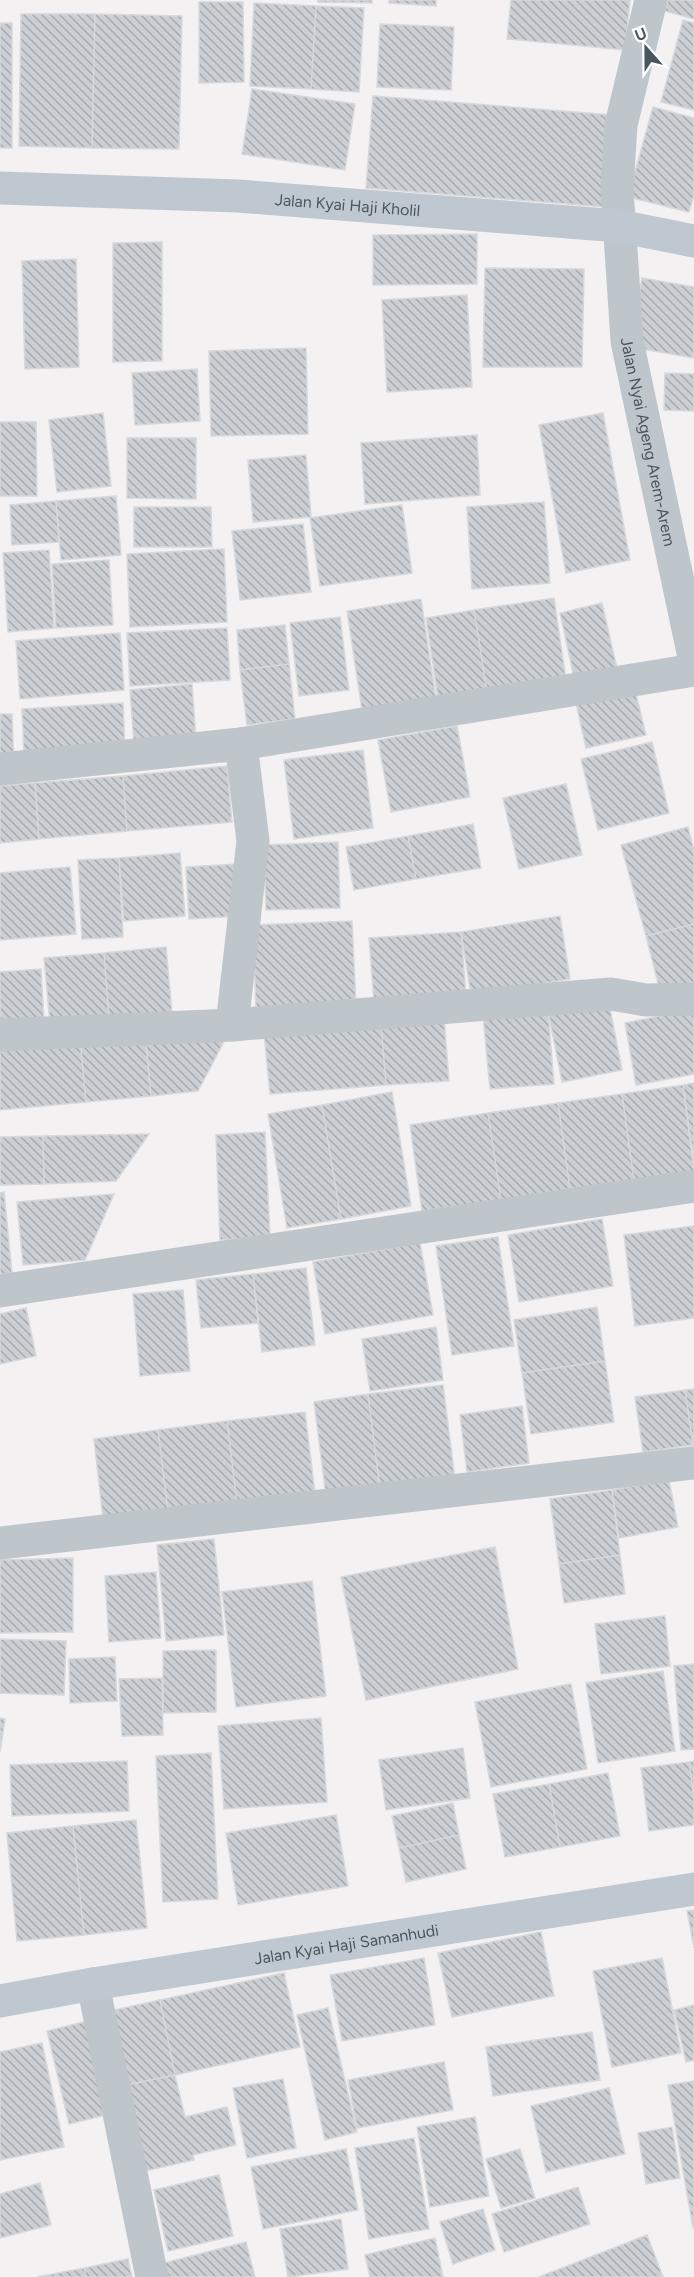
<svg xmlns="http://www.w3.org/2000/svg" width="694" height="2277" viewBox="0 0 694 2277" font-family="Figtree,sans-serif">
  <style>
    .building { fill: url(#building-back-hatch); stroke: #d6d8dc; stroke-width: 1.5 }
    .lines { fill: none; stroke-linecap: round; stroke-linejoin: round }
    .minor { stroke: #bec6cc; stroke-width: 33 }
    .secondary { stroke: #bfc8d1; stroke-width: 33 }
    .labels { text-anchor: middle; stroke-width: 4.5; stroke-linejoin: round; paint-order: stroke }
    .street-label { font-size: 16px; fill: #4a555d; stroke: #fff }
  </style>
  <defs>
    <pattern id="building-back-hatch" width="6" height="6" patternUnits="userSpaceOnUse" patternTransform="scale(1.5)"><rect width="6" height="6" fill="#cbced3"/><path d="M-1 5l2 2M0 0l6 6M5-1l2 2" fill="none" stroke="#a7aaae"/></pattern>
  </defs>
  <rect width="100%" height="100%" fill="#f3f1f1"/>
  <path class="building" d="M318,0H372V3L318,2Z
    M389,0H436V6L389,3Z
    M511,0H630L625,50L507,39Z
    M668,0H694V19L665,11Z
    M199,2H243L244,82L199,83Z
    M254,3L316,6L311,89L250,86Z
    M316,6L364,8L359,92L311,89Z
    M21,14H95L92,148L19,146Z
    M95,14L182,16L179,149L92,148Z
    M683,20L694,23V110L661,102Z
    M0,23H12V148H0Z
    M380,24L454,27L451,90L377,87Z
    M252,89L355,104L345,170L242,154Z
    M373,96L613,115L606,207L366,188Z
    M653,107L694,118V195L689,212L628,197Z
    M477,234V284L373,285V235Z
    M162,242V361L113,362V243Z
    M76,259L79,367L25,369L22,261Z
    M485,268L584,269L582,367H483Z
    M642,278L694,287V358L630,347Z
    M467,295L472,387L387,392L382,300Z
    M306,348L308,434L211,436L209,351Z
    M197,369L200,421L135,425L132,373Z
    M665,373L694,374V411L664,410Z
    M103,413L111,486L57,492L49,420Z
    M603,413L630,560L566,573L539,425Z
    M0,422H36L37,496H0Z
    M477,435L480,495L365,504L361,443Z
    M127,438H196V499L127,498Z
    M306,455L311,517L253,522L248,460Z
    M116,496L121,555L61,560L56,501Z
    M56,501L59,542L12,545L10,505Z
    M544,502L550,583L472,589L467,507Z
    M402,505L412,573L320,586L310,518Z
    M134,507H211L212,547H134Z
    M303,524L311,592L240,600L232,531Z
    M224,549L227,622L130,627L127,554Z
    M49,550L54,628L8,632L3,553Z
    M109,560L113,625L56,628L52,564Z
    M554,598L567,686L488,698L474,610Z
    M421,599L436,699L362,710L347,611Z
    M602,603L618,673L575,682L560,613Z
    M474,610L488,698L439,705L426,618Z
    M340,617L349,690L299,696L290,623Z
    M285,625L289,664L240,670L237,630Z
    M227,628L230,680L130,686L127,633Z
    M120,633L124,690L20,699L16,641Z
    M289,664L295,719L247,725L240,670Z
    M192,684L196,739L134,744L130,690Z
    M635,690L646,735L586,748L576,703Z
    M123,703L125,749L24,756L22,709Z
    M0,714H12L14,765L0,766Z
    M457,726L470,797L391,812L378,740Z
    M652,742L669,813L598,830L581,759Z
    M363,750L373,828L294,839L284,760Z
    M227,766L232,822L127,831L123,776Z
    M123,776L127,831L39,839L35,783Z
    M35,783L39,839L0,843V786Z
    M566,784L582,855L519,869L503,798Z
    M473,824L481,868L416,879L408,836Z
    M688,827L694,850V924L646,936L621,845Z
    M408,836L416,879L354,890L346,847Z
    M338,842L340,908L266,910L264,845Z
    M180,853L185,916L124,921L119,858Z
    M119,858L123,937L82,939L78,860Z
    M238,864L241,916L189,919L186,867Z
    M70,867L76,934L0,940V873Z
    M560,916L570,979L471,995L461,932Z
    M352,921L356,1005L256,1010L253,925Z
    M694,924V986L661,995L646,936Z
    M461,932L466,996L374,1002L369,938Z
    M166,947L172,1012L109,1018L104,953Z
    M104,953L109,1018L50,1023L44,958Z
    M41,969L44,1021L0,1024V972Z
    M608,998L622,1070L562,1082L548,1011Z
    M694,1009V1074L636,1085L625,1023Z
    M548,1011L554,1084L490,1089L483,1016Z
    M444,1019L449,1081L386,1085L381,1024Z
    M381,1024L386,1085L270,1094L264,1033Z
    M230,1030L198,1091L151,1096L145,1033Z
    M145,1033L151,1096L86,1102L80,1039Z
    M80,1039L86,1102L0,1110V1046Z
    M694,1083V1163L683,1085Z
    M683,1085L694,1171L634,1180L622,1094Z
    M392,1092L411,1206L341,1219L322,1105Z
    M622,1094L634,1180L570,1189L558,1103Z
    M558,1103L570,1189L501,1200L488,1113Z
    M322,1105L341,1219L287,1228L268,1114Z
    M488,1113L501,1200L422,1211L410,1125Z
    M265,1132L270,1237L220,1240L216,1135Z
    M149,1134L116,1181L44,1184L43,1136Z
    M43,1136L44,1184L0,1185V1137Z
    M4,1192L12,1273L0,1275V1193Z
    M114,1194L85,1260L23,1265L17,1202Z
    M602,1219L613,1286L519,1302L508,1235Z
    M694,1226V1318L635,1326L624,1235Z
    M498,1237L514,1346L452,1355L436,1246Z
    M420,1243L433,1315L325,1334L313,1262Z
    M306,1268L315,1345L262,1352L253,1274Z
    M253,1274L258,1323L201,1328L196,1280Z
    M183,1290L190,1371L140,1376L133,1294Z
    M597,1307L605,1361L522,1373L514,1320Z
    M26,1308L36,1356L0,1364V1314Z
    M436,1327L443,1380L370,1391L362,1339Z
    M605,1361L614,1422L531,1434L522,1373Z
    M443,1385L455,1479L380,1489L368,1394Z
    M694,1389V1445H693L685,1390Z
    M685,1390L693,1445L643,1452L635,1397Z
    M368,1394L380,1489L326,1496L314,1402Z
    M522,1406L529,1463L467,1472L460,1415Z
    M305,1412L315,1493L237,1503L227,1421Z
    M227,1421L237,1503L168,1511L158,1430Z
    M158,1430L168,1511L103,1519L94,1439Z
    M669,1480L678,1527L619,1538L612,1490Z
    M612,1490L620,1555L559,1564L550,1499Z
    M214,1539L224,1635L166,1641L157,1545Z
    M495,1547L518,1669L366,1700L341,1577Z
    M620,1555L625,1594L564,1603L559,1564Z
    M73,1558V1632L0,1633V1560Z
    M156,1572L161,1638L109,1642L105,1576Z
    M312,1581L326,1696L236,1707L222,1592Z
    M665,1616L670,1666L601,1674L595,1624Z
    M0,1639L66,1641L64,1695L0,1693Z
    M216,1650V1712L163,1713V1651Z
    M115,1657L117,1701L70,1703L69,1659Z
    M694,1664V1749L681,1750L674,1666Z
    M663,1671L675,1751L598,1763L586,1683Z
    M162,1678L163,1735L122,1736L119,1679Z
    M571,1684L587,1769L491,1787L475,1702Z
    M0,1718L5,1719L0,1752Z
    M321,1718L327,1802L224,1809L218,1726Z
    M463,1748L470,1798L386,1810L379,1760Z
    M211,1753L218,1899L163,1902L156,1756Z
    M127,1761L129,1811L12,1816L10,1765Z
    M694,1761V1798L689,1762Z
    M689,1762L694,1798V1825L649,1831L641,1768Z
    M608,1773L620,1836L560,1847L549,1784Z
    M549,1784L560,1847L505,1857L493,1794Z
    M453,1803L459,1835L399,1848L392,1816Z
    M336,1815L348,1886L238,1905L226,1833Z
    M136,1820L147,1928L84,1935L73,1826Z
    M73,1826L84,1935L17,1941L7,1833Z
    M459,1835L466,1869L406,1882L399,1848Z
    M694,1910V1948L687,1911Z
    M541,1932L554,1996L452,2017L438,1953Z
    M424,1958L435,2025L342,2041L330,1975Z
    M662,1958L681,2053L612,2067L593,1971Z
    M284,1973L300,2047L175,2075L160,2000Z
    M160,2000L175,2075L126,2085L110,2011Z
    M694,2005V2060L686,2062L674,2010Z
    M328,2008L357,2132L325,2140L297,2015Z
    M96,2019L118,2112L69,2124L47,2031Z
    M592,2032L600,2080L493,2096L486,2047Z
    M42,2043L64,2147L0,2160V2052Z
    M444,2062L453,2110L357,2128L348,2080Z
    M175,2075L185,2117L227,2107L236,2145L193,2155L194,2160L145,2171L126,2085Z
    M283,2079L296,2148L247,2158L233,2088Z
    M694,2081V2228H693L668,2085Z
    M609,2088L625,2154L546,2172L531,2106Z
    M475,2117L489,2196L430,2207L417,2127Z
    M672,2127L680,2178L646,2184L638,2133Z
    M414,2138L429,2229L369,2239L355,2148Z
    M346,2149L358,2210L263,2229L251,2167Z
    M520,2149L535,2198L501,2208L486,2159Z
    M219,2175L233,2236L168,2251L154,2190Z
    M40,2183L51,2225L0,2238V2194Z
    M578,2187L590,2224L504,2252L492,2214Z
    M483,2209L495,2250L453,2264L440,2222Z
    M341,2219L348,2269L288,2277L280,2229Z
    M647,2235L663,2277H539Z
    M435,2238L443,2277H370L365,2255Z
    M246,2242L255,2277H168L164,2263Z
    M128,2259L132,2277H86L84,2268Z
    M84,2268L86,2277H37Z"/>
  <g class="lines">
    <g class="minor">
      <path id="s1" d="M651,0L621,125L617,189L627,341L694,657"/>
      <path d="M0,769L241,744"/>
      <path d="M232,1025L611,994L646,1000L694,999"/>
      <path d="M0,1035L232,1025L253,841L241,744L694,670"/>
      <path d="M0,1291L694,1186"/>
      <path d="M0,1543L694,1463"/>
      <path d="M93,1984L152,2277"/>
    </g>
    <g class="secondary">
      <path id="s2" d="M0,188L238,196L619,226L694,241"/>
      <path id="s3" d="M0,2001L93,1984L694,1889"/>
    </g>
  </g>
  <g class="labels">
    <g class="street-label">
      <text dy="6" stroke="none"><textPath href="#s2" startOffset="348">Jalan Kyai Haji Kholil</textPath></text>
      <text dy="6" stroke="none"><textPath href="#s1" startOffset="448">Jalan Nyai Ageng Arem-Arem</textPath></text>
      <text dy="6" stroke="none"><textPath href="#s3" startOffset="351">Jalan Kyai Haji Samanhudi</textPath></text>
    </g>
  </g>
  <g transform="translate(646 48) rotate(339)" stroke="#ffffff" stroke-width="4.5" paint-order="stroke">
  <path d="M0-4.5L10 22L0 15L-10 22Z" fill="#4a555d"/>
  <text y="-9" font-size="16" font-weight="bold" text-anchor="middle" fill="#4a555d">U</text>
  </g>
</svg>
